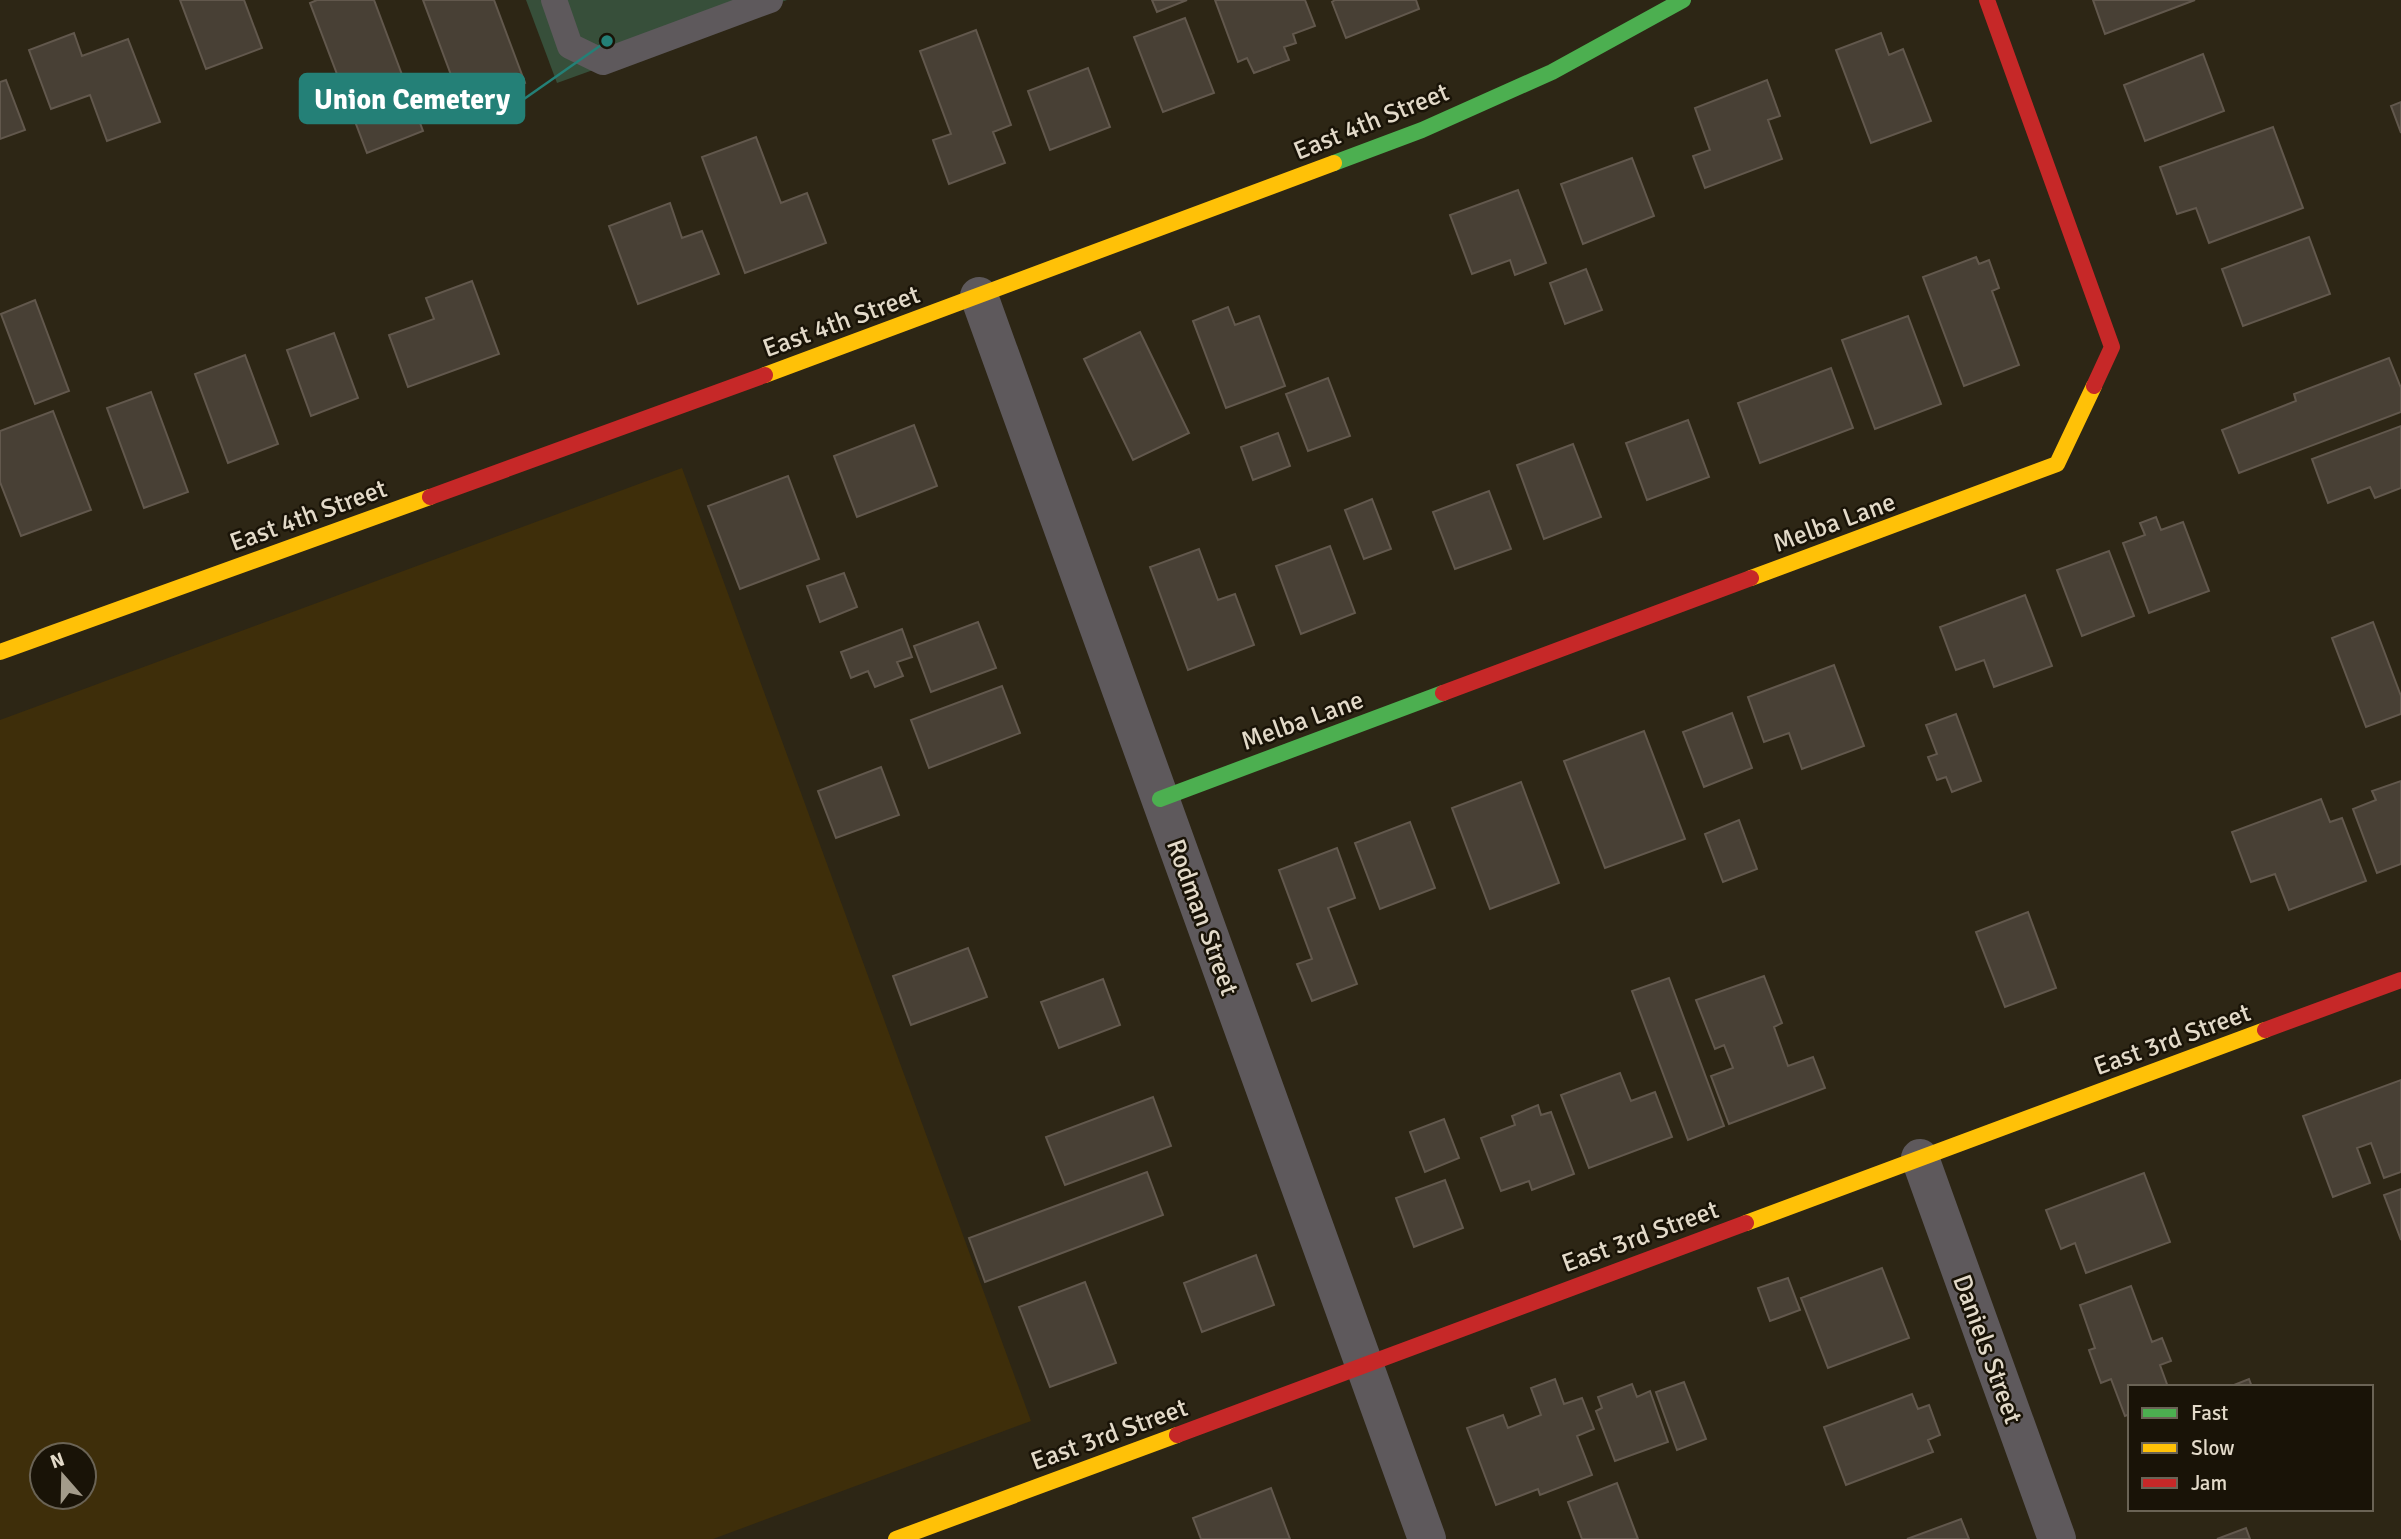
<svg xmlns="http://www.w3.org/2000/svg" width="2401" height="1539" viewBox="0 0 2401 1539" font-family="Signika,sans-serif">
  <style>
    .built { fill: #3e2e0a; fill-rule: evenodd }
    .green { fill: #374f3a }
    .building { fill: #484035; stroke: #62584d; stroke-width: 2 }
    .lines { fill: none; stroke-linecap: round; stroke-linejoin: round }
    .lane { stroke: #5e595c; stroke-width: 26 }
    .street { stroke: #5e595c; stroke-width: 38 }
    .fast { stroke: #4caf50; stroke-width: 16 }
    .slow { stroke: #ffc107; stroke-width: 16 }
    .jam { stroke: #c62828; stroke-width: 16 }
    .labels { text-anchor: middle; stroke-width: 5; stroke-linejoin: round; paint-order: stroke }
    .street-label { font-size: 26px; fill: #e3dac9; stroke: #191307 }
    .leader { fill: none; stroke: #248077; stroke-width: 2.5 }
    .callout-dot { fill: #248077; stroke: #191307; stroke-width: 2.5 }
    .callout { fill: #248077; stroke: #248077; stroke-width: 2.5 }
    .callout-label { font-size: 28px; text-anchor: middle; font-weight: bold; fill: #fff }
  </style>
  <rect width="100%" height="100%" fill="#2d2615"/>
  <path class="built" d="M682,468L1031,1421L713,1539H0V720ZM42,1455H84V1497H42Z"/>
  <path class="green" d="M526,0H787L557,83Z"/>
  <path class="building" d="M180,0H244L262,48L206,69Z
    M317,0H374L423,131L367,153L310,3Z
    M423,0H494L525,83L463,107Z
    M1152,0H1187L1157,12Z
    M1215,0H1305L1315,26L1293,34L1296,43L1284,47L1289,60L1254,73L1247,58L1238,62Z
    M1335,0H1416L1419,9L1346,38L1332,2Z
    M2093,0H2195L2105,34Z
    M1185,18L1214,93L1163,112L1134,37Z
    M976,30L1011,125L993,132L1005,163L949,184L933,140L951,134L920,51Z
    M74,33L82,56L128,39L160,122L107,141L90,95L51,109L29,50Z
    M1881,33L1889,55L1903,49L1931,121L1871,143L1836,50Z
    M2203,54L2224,111L2145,141L2124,85Z
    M1088,68L1110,127L1050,150L1028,91Z
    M6,80L25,130L0,139V82Z
    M1767,80L1780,116L1768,120L1782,159L1705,188L1693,156L1710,150L1695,108Z
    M2401,102V133L2391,106Z
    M2273,127L2303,208L2209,243L2196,208L2177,214L2160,167Z
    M756,137L781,203L807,193L826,243L745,273L702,157Z
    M1632,158L1654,216L1583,244L1561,184Z
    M1518,190L1546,263L1515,275L1510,260L1472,274L1450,215Z
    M670,203L682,238L702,231L719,274L638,304L609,226Z
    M2309,237L2330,294L2243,326L2222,269Z
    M1976,257L1979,264L1989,260L1999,288L1992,291L2019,365L1964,386L1923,277Z
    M1586,269L1602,310L1565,324L1550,283Z
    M472,281L499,354L408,387L389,335L434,319L426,298Z
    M35,300L69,391L35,404L1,314Z
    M1228,307L1235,325L1259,316L1285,386L1226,408L1193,321Z
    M1908,316L1941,404L1875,429L1842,340Z
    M1140,332L1189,433L1133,460L1084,359Z
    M334,333L358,398L311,416L287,350Z
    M245,355L278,444L228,463L195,374Z
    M2389,358L2401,388V412L2239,473L2222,430L2296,401L2294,394Z
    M1831,368L1853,428L1760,463L1738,403Z
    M1328,378L1350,436L1308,451L1286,394Z
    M151,392L188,492L144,508L107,408Z
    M53,411L91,510L21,536L0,482V431Z
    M1688,420L1709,477L1647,500L1626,443Z
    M914,425L937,486L857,517L834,456Z
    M2401,426V488L2375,498L2370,487L2328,503L2312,459Z
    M1278,433L1290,466L1253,480L1241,447Z
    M1573,444L1601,517L1544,539L1517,465Z
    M788,476L819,559L740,589L708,506Z
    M1489,491L1511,549L1455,569L1433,512Z
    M1372,499L1391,549L1364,559L1345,510Z
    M2156,517L2161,530L2183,522L2209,591L2149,613L2123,543L2145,535L2140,523Z
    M1330,546L1355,613L1301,634L1276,566Z
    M1199,549L1218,600L1235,594L1254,645L1188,670L1150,567Z
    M2109,551L2134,616L2082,636L2057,570Z
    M844,573L857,607L820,622L807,586Z
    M2025,595L2052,666L1994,687L1984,660L1956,670L1940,627Z
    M978,622L996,668L931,692L914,646Z
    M2373,622L2401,696V714L2366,727L2332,638Z
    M902,629L912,657L897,662L903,676L875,687L868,671L851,678L841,652Z
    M1834,665L1864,746L1802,769L1789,733L1764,742L1748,697Z
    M1002,686L1020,733L929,768L911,720Z
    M1732,713L1752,768L1704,787L1683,732Z
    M1956,714L1981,781L1952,792L1946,777L1937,780L1928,757L1937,754L1926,725Z
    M1644,731L1685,839L1605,868L1564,761Z
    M881,767L899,815L836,838L818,791Z
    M2401,781V864L2377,873L2353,809L2376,800L2372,791Z
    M1521,782L1559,883L1490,909L1452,808Z
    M2321,799L2330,822L2342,818L2366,881L2289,910L2275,874L2251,882L2232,832Z
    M1739,820L1757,869L1723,882L1705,834Z
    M1410,822L1435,888L1380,909L1355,843Z
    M1337,848L1355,898L1328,908L1357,984L1312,1001L1297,964L1312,959L1279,870Z
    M2028,912L2056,988L2005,1007L1976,932Z
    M968,948L987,997L911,1025L893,976Z
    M1764,976L1782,1023L1774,1027L1788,1066L1813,1057L1825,1088L1729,1124L1711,1076L1733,1068L1724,1045L1715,1049L1696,1000Z
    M1669,978L1724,1126L1688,1140L1632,991Z
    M1103,979L1120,1025L1059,1048L1041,1002Z
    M1620,1073L1631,1101L1655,1092L1672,1137L1589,1168L1561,1095Z
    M2401,1080V1172L2384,1178L2371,1143L2357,1148L2370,1183L2333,1197L2303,1116Z
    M1153,1097L1171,1146L1065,1185L1046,1137Z
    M1538,1105L1541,1115L1551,1112L1574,1174L1532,1190L1529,1181L1501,1191L1481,1138L1515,1125L1512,1116Z
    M1444,1119L1459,1158L1425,1172L1410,1132Z
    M1147,1172L1163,1215L985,1282L969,1238Z
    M2144,1173L2170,1242L2086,1273L2075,1243L2061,1249L2046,1210Z
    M1445,1180L1463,1228L1414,1247L1396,1198Z
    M2401,1189V1240L2384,1195Z
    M1256,1255L1274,1305L1202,1332L1184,1283Z
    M1882,1268L1909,1338L1828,1368L1801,1298Z
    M1788,1278L1800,1310L1770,1321L1758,1288Z
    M1085,1282L1116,1363L1050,1387L1019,1307Z
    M2131,1286L2152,1342L2162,1338L2171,1361L2160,1365L2168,1387H2130V1414L2125,1416L2111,1379L2101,1383L2089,1350L2095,1348L2080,1305Z
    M1555,1379L1564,1404L1582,1398L1594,1429L1577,1436L1592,1475L1540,1495L1538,1489L1496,1505L1467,1428L1503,1415L1508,1428L1541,1415L1531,1388Z
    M2249,1379L2252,1387H2229Z
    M1684,1382L1706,1439L1677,1450L1656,1392Z
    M1632,1384L1637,1397L1650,1391L1668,1442L1615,1461L1596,1411L1602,1408L1598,1397Z
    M1912,1394L1918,1409L1929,1405L1940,1435L1928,1440L1933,1452L1846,1485L1824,1427Z
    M1617,1483L1638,1539H1582L1568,1502Z
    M1271,1488L1290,1539H1201L1193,1518Z
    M1961,1519L1969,1539H1907Z
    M2246,1528L2250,1539H2217Z"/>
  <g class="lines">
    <path class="lane" d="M554,0L570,46L603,62L770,0"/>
    <path class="street" d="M979,296L1427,1539
      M1920,1158L2057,1539"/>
    <path class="fast" d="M1334,163L1422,130L1552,72L1683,0
      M1160,799L1443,693"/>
    <path class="slow" d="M765,375L1334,163
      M1751,578L2057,464L2094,386
      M0,652L430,497
      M1746,1223L2265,1030
      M896,1539L1177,1435"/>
    <path class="jam" d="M1987,0L2112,347L2094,386
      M430,497L765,375
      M1443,693L1751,578
      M2265,1030L2401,980
      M1177,1435L1746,1223"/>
  </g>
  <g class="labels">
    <g class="street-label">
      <text transform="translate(1371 121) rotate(-22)" y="9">East 4th Street</text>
      <text transform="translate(841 321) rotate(-20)" y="9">East 4th Street</text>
      <text transform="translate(308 515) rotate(-20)" y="9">East 4th Street</text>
      <text transform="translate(1834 522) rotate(-20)" y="9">Melba Lane</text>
      <text transform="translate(1302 720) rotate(-20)" y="9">Melba Lane</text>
      <text transform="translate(1203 917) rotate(70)" y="9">Rodman Street</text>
      <text transform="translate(2172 1039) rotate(-20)" y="9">East 3rd Street</text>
      <text transform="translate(1640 1236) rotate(-20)" y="9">East 3rd Street</text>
      <text transform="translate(1988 1349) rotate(70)" y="9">Daniels Street</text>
      <text transform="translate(1109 1434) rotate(-20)" y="9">East 3rd Street</text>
    </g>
  </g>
  <path class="leader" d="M607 41L524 99"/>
  <circle class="callout-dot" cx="607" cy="41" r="7"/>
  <rect class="callout" x="300" y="74" width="224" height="49" rx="7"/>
  <g class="callout-label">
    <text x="412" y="109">Union Cemetery</text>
  </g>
  <rect x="2128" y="1385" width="245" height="126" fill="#191307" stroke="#6a6355" stroke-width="2"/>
  <rect x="2142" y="1408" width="35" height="10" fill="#4caf50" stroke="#6a6355" stroke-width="2"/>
  <text x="2191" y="1420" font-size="21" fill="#e3dac9">Fast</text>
  <rect x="2142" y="1443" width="35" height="10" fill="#ffc107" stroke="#6a6355" stroke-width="2"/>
  <text x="2191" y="1455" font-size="21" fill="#e3dac9">Slow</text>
  <rect x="2142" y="1478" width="35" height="10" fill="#c62828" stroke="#6a6355" stroke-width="2"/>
  <text x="2191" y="1490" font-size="21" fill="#e3dac9">Jam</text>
  <g transform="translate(63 1476) rotate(340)"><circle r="33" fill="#191307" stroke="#6a6355" stroke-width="2"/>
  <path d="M0-5L12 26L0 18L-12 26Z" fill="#a39b8a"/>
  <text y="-10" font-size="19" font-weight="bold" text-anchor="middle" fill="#e3dac9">N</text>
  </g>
</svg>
